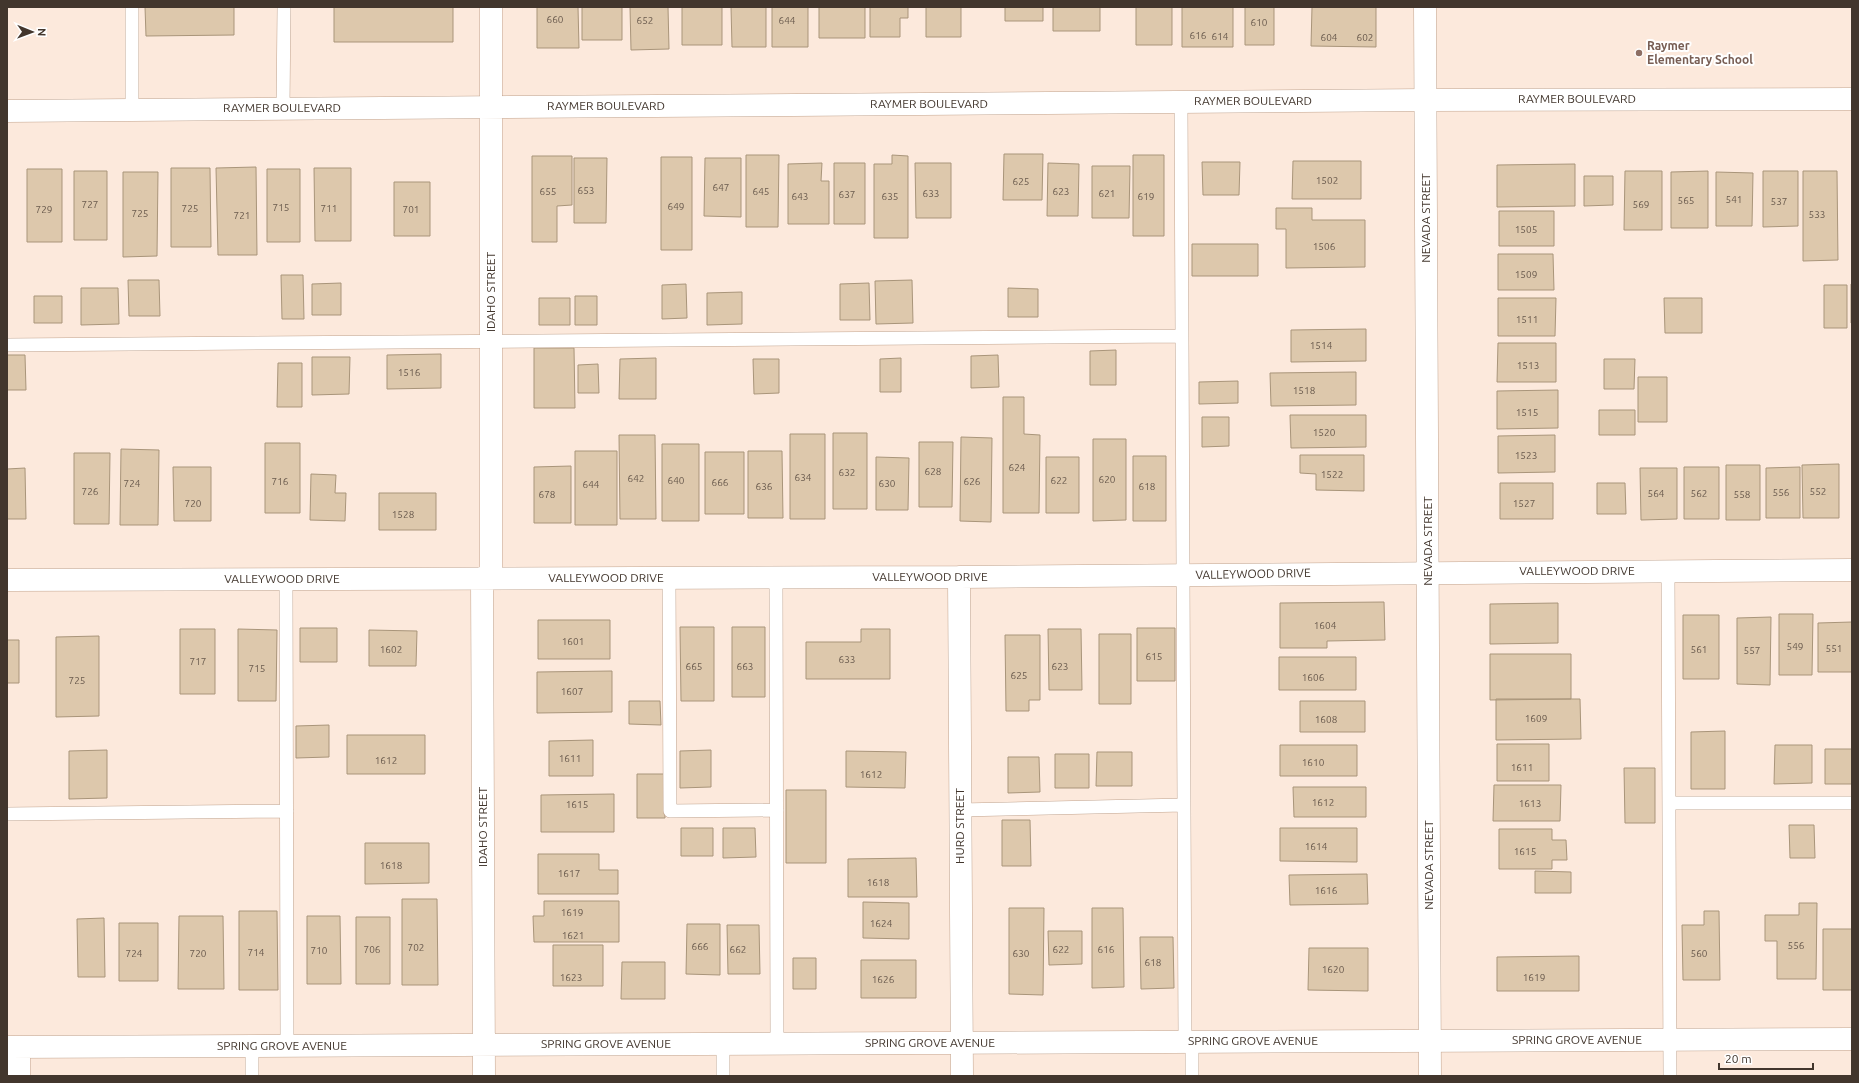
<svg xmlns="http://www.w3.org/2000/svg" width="1859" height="1083" viewBox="0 0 1859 1083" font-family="Ubuntu,sans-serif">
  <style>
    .building { fill: #ddc8ac; stroke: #a9957a }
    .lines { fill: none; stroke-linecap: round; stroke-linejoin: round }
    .lane-casing { stroke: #c1a48f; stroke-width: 14 }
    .street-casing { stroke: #c1a48f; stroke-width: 23 }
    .secondary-casing { stroke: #c1a48f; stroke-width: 23 }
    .lane { stroke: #fff; stroke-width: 13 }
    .street { stroke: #fff; stroke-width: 22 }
    .secondary { stroke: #fff; stroke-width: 22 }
    .education-dot { fill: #8d6e63; stroke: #fff; stroke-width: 1.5 }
    .labels { text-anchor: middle; stroke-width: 4; stroke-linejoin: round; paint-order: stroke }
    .number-label { font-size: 10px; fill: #695a4d }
    .education-label { font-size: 12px; font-weight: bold; fill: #785e54; stroke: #fff; text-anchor: start }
    .street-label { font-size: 12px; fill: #42362d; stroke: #fff }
  </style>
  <rect width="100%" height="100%" fill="#fce9dc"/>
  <path class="building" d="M145,7H234V35L146,36Z
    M334,7H453V42H334Z
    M537,7H578L579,48H537Z
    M582,7H622V40H582Z
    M630,7H668L669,49L631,50Z
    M682,7H722V45H682Z
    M731,7H766V47H732Z
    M772,7H808V47H772Z
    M819,7H865V38H819Z
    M870,7H908V18H900V37H870Z
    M926,7H961V37H926Z
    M1005,7H1043V21H1005Z
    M1053,7H1100V31H1053Z
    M1136,7H1172V45H1136Z
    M1182,7H1233V47H1182Z
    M1245,7H1274V45H1245Z
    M1312,7H1376V47L1311,46Z
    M1004,154H1043L1042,200H1003Z
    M746,155H779L778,227H746Z
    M892,155L908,156V238H874V164H892Z
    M1133,155H1164V236H1133Z
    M532,156H572V205L557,206V242H532Z
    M661,157H692V250H661Z
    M574,158H607L606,223H574Z
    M705,158H741V217L704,216Z
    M1293,161H1361V199H1292Z
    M1202,162H1240L1239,195H1203Z
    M822,163L821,181H829V224H788V164Z
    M834,163H865V224H834Z
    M915,163H951V218H916Z
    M1048,163L1079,164L1078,216H1047Z
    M1575,164V206L1497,207V165Z
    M1092,166H1130L1129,218H1092Z
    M256,167L257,255H218L216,168Z
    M171,168H210L211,247H171Z
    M314,168H351V241H315Z
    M27,169H62V242H27Z
    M267,169H300V242H267Z
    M74,171H107V240H74Z
    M1625,171H1662V230H1624Z
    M1708,171V228H1671V172Z
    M1763,171H1798V226L1763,227Z
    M1803,171H1837L1838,260L1803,261Z
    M123,172H158L157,256L123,257Z
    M1716,172L1753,173L1752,226H1716Z
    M1584,176H1613V205L1584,206Z
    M394,182H430V236H394Z
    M1276,208H1312V220H1365V267L1286,268V229H1276Z
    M1499,211H1554V246H1499Z
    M1192,244H1258V276H1192Z
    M1498,254H1553L1554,290H1498Z
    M281,275H303L304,319H282Z
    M128,280H159L160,316H129Z
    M912,280L913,323L876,324L875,281Z
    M341,283V315H312V284Z
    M869,283L870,320H840V284Z
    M686,284L687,318L662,319V285Z
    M1851,284H1852V323H1851Z
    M1824,285H1847V328H1824Z
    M81,288H118L119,324L81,325Z
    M1008,288L1038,289V317H1008Z
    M742,292V324L707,325V293Z
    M34,296H62V323H34Z
    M575,296H597V325H575Z
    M539,298H570V325H539Z
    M1498,298H1556L1555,336H1498Z
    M1664,298H1702V333H1665Z
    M1366,329V361L1291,362V330Z
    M1498,343H1556V382H1497Z
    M534,348H574L575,408H534Z
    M1116,350V385H1090V351Z
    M441,354V388L387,389V355Z
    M7,355H25L26,390H7Z
    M998,355L999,387L971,388V356Z
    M312,357H350L349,394L312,395Z
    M656,358V399H619L620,359Z
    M901,358V392H880V359Z
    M753,359H779V393L754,394Z
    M1604,359H1635L1634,389H1604Z
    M278,363H302V407H277Z
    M598,364L599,393H578V365Z
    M1356,372V405L1271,406L1270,373Z
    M1638,377H1667V422H1638Z
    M1238,381V403L1199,404V382Z
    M1558,390V428L1497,429V391Z
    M1003,397H1024V434L1040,435L1039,513H1003Z
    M1599,410H1635V435H1599Z
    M1290,415H1366V447L1291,448Z
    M1202,417H1229V446L1202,447Z
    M833,433H867V509H833Z
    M790,434H825V519H790Z
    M619,435H655L656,519H620Z
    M1555,435V472L1498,473V436Z
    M961,437L992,438L991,522L960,521Z
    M1093,439H1126V520L1093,521Z
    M919,442H953L952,507H919Z
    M265,443H300V513H265Z
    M662,444H699V521H662Z
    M121,449L159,450L158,525H120Z
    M575,451H617V525H575Z
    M748,451H782L783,518H748Z
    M705,452H744V514H705Z
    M74,453H110L109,524H74Z
    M1300,455H1364V491L1316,490V474L1300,473Z
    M1133,456H1166V521H1133Z
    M876,457L909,458L908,510H876Z
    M1046,457H1079V513H1046Z
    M1839,464V518H1803L1802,465Z
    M1726,465H1760V520H1726Z
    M571,466V523H534V467Z
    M173,467H211V521H174Z
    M1684,467H1719V519H1684Z
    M1800,467V518H1766V468Z
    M25,468L26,519H7V469Z
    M1640,468H1677V519L1641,520Z
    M311,474L336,475L335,493H346L345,521L310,520Z
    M1500,483H1553V519H1500Z
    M1597,483H1625L1626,514H1597Z
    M379,493H436V530H379Z
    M1384,602L1385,640L1327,641V648H1280V603Z
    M1558,603V643L1490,644V604Z
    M1779,614H1813L1812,675H1779Z
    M1683,615H1719V679H1683Z
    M1771,617L1770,685L1737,684V618Z
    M538,620H610V659H538Z
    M1852,622V672H1818V623Z
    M680,627H714V701H681Z
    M732,627H765V697H732Z
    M300,628H337V662H300Z
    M1137,628H1175V681H1137Z
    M180,629H215V694H180Z
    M238,629L277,630L276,701H238Z
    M861,629H890V679H806V642H861Z
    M1048,629H1081L1082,690H1049Z
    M369,630L417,631L416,666H369Z
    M1099,634H1131V704H1099Z
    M1005,635H1040V700H1029V711H1006Z
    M99,636V716L56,717V637Z
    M7,640H19V683H7Z
    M1490,654H1571V699L1490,700Z
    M1279,657H1356V690H1279Z
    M612,671V712L537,713V672Z
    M1496,699H1580L1581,739L1496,740Z
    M629,701H660L661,725L629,724Z
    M1300,701H1365V732H1300Z
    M329,725V757L296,758V726Z
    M1725,731V789H1691V732Z
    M347,735H425V774H347Z
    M593,740V776H549V741Z
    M1497,744H1549V781H1497Z
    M1280,745H1357V776H1280Z
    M1775,745H1812V783L1774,784Z
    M1825,749H1852V784H1825Z
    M107,750V798L69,799V751Z
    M711,750V787L680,788V751Z
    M846,751L906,752L905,788L846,787Z
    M1097,752H1132V786H1096Z
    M1055,754H1089V788H1055Z
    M1008,757H1039L1040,792L1008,793Z
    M1624,768H1655V823H1625Z
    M637,774H665V818H637Z
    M1494,785H1561L1560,821H1493Z
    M1293,787H1366V817H1294Z
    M786,790H826V863H786Z
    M614,794V832H541V795Z
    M1002,820H1030L1031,866H1002Z
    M1789,825H1814L1815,858H1790Z
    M681,828H713V856H681Z
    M723,828H755L756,857L723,858Z
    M1280,828H1357V862L1280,861Z
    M1499,829H1552V840H1566L1567,860H1552V869H1499Z
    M365,843H429V883L365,884Z
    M538,854H599V870H618V894H538Z
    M916,858L917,897H848V859Z
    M1535,871L1571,872V893H1535Z
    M1367,874L1368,904L1290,905L1289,875Z
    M402,899H437L438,985H402Z
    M544,901H619V942H534L533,916H544Z
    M863,902L909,903V939L863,938Z
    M1799,903H1817L1816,979H1777V941H1765V915H1799Z
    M1009,908H1044L1043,995L1009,994Z
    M1092,908H1123L1124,987L1092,988Z
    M239,911H277L278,990H239Z
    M1704,911H1719L1720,980H1683L1682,925H1704Z
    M179,916H223L224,989H178Z
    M307,916H340L341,984H307Z
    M356,917H390V984H356Z
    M104,918L105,977H78L77,919Z
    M119,923H158V981H119Z
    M687,924H720V975L686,974Z
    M727,925H759L760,974H728Z
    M1823,929H1852V990H1823Z
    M1048,931H1082V964L1049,965Z
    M1140,937H1173L1174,988L1141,989Z
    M553,945H603V986H553Z
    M1309,948H1368V991L1308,990Z
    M1579,956V991H1497V957Z
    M793,958H816V989H793Z
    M861,960H916V998H861Z
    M622,962H665V999H621Z"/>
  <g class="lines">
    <defs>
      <path id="lane" d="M132,7V110
        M1181,102L1185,1042
        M283,108L284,7
        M7,345L1182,336
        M1668,571L1670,1076
        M776,577L777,1043
        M669,578L670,811L777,810
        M286,579L287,1045
        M1669,803H1852
        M960,810L1184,805
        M7,814L287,811
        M1192,1042V1076
        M723,1044V1076
        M252,1046V1076"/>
      <path id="street" d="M7,111L1426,100L1852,99
        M959,577L962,1076
        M482,578L484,1076
        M491,578V7
        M7,580L959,577L1852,570
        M7,1047L1852,1039
        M19,1047V1076"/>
      <path id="secondary" d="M1425,7L1430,1076"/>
    </defs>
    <use href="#lane" class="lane-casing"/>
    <use href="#street" class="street-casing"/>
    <use href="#secondary" class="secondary-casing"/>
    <use href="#lane" class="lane"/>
    <use href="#street" class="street"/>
    <use href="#secondary" class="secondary"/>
  </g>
  <circle class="education-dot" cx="1639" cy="53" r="4"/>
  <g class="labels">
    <g class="number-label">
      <text x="555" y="23">660</text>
      <text x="645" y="24">652</text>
      <text x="787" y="24">644</text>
      <text x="1259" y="26">610</text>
      <text x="1198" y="39">616</text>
      <text x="1220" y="40">614</text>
      <text x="1329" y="41">604</text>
      <text x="1365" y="41">602</text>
      <text x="1327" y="184">1502</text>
      <text x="1021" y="185">625</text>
      <text x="721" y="191">647</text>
      <text x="586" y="194">653</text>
      <text x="548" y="195">655</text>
      <text x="761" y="195">645</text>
      <text x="1061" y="195">623</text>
      <text x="931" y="197">633</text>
      <text x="1107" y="197">621</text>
      <text x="847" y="198">637</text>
      <text x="800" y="200">643</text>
      <text x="890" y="200">635</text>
      <text x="1146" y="200">619</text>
      <text x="1734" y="203">541</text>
      <text x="1686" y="204">565</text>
      <text x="1779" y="205">537</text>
      <text x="90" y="208">727</text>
      <text x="1641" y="208">569</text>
      <text x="676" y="210">649</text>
      <text x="281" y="211">715</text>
      <text x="190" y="212">725</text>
      <text x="329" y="212">711</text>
      <text x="44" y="213">729</text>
      <text x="411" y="213">701</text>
      <text x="140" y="217">725</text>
      <text x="1817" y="218">533</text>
      <text x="242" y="219">721</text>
      <text x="1526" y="233">1505</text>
      <text x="1324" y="250">1506</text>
      <text x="1526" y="278">1509</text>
      <text x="1527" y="323">1511</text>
      <text x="1321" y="349">1514</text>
      <text x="1528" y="369">1513</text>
      <text x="409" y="376">1516</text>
      <text x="1304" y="394">1518</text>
      <text x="1527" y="416">1515</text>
      <text x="1324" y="436">1520</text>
      <text x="1526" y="459">1523</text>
      <text x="1017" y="471">624</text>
      <text x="933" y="475">628</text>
      <text x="847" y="476">632</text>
      <text x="1332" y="478">1522</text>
      <text x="803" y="481">634</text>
      <text x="636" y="482">642</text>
      <text x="1107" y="483">620</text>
      <text x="676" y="484">640</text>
      <text x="1059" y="484">622</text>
      <text x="280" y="485">716</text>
      <text x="972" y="485">626</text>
      <text x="720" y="486">666</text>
      <text x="132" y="487">724</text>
      <text x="887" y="487">630</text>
      <text x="591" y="488">644</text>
      <text x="764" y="490">636</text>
      <text x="1147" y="490">618</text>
      <text x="90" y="495">726</text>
      <text x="1818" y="495">552</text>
      <text x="1781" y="496">556</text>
      <text x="1656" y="497">564</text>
      <text x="1699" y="497">562</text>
      <text x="547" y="498">678</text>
      <text x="1742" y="498">558</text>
      <text x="193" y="507">720</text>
      <text x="1524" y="507">1527</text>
      <text x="403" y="518">1528</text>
      <text x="1325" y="629">1604</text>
      <text x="573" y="645">1601</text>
      <text x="1795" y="650">549</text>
      <text x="1834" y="652">551</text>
      <text x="391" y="653">1602</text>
      <text x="1699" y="653">561</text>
      <text x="1752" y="654">557</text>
      <text x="1154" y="660">615</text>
      <text x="847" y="663">633</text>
      <text x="198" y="665">717</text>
      <text x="694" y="670">665</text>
      <text x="745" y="670">663</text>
      <text x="1060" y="670">623</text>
      <text x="257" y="672">715</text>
      <text x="1019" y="679">625</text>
      <text x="1313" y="681">1606</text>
      <text x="77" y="684">725</text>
      <text x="572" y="695">1607</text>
      <text x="1536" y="722">1609</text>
      <text x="1326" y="723">1608</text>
      <text x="570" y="762">1611</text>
      <text x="386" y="764">1612</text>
      <text x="1313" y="766">1610</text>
      <text x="1522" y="771">1611</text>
      <text x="871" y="778">1612</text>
      <text x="1323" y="806">1612</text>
      <text x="1530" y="807">1613</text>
      <text x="577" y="808">1615</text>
      <text x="1316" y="850">1614</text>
      <text x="1525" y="855">1615</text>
      <text x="391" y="869">1618</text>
      <text x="569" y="877">1617</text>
      <text x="878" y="886">1618</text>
      <text x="1326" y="894">1616</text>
      <text x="572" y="916">1619</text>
      <text x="881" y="927">1624</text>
      <text x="573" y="939">1621</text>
      <text x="1796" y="949">556</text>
      <text x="700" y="950">666</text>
      <text x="416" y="951">702</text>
      <text x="372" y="953">706</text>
      <text x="738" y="953">662</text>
      <text x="1061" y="953">622</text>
      <text x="1106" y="953">616</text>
      <text x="319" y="954">710</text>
      <text x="256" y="956">714</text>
      <text x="134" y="957">724</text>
      <text x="198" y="957">720</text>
      <text x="1021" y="957">630</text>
      <text x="1699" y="957">560</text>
      <text x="1153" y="966">618</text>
      <text x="1333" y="973">1620</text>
      <text x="571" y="981">1623</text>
      <text x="1534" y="981">1619</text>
      <text x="883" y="983">1626</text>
    </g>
    <g class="education-label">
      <text x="1647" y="50">Raymer<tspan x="1647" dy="14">Elementary School</tspan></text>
    </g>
    <g class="street-label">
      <text x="1577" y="103">RAYMER BOULEVARD</text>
      <text x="1253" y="105">RAYMER BOULEVARD</text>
      <text x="929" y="108">RAYMER BOULEVARD</text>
      <text x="606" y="110">RAYMER BOULEVARD</text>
      <text x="282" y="112">RAYMER BOULEVARD</text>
      <text transform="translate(1426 218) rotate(-90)" y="4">NEVADA STREET</text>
      <text transform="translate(491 292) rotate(-90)" y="4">IDAHO STREET</text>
      <text transform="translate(1428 541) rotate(-90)" y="4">NEVADA STREET</text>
      <text x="1577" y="575">VALLEYWOOD DRIVE</text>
      <text transform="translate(1253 574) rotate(-1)" y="4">VALLEYWOOD DRIVE</text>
      <text x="930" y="581">VALLEYWOOD DRIVE</text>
      <text x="606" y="582">VALLEYWOOD DRIVE</text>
      <text x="282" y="583">VALLEYWOOD DRIVE</text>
      <text transform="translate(960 826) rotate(-90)" y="4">HURD STREET</text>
      <text transform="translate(483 827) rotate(-90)" y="4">IDAHO STREET</text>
      <text transform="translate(1429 865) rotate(-90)" y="4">NEVADA STREET</text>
      <text x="1577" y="1044">SPRING GROVE AVENUE</text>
      <text x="1253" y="1045">SPRING GROVE AVENUE</text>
      <text x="930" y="1047">SPRING GROVE AVENUE</text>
      <text x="606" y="1048">SPRING GROVE AVENUE</text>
      <text x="282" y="1050">SPRING GROVE AVENUE</text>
    </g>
  </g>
  <rect width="1859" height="1083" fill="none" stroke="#42362d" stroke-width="16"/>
  <g transform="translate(32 32) rotate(91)" stroke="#ffffff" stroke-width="3" paint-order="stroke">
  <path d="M0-3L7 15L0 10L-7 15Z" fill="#42362d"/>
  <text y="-6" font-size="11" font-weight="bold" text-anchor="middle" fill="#42362d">N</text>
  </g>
  <path d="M1719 1063v6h94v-6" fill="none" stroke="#42362d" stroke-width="2"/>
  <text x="1725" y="1063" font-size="12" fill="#42362d" stroke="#ffffff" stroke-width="3" paint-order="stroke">20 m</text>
</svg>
